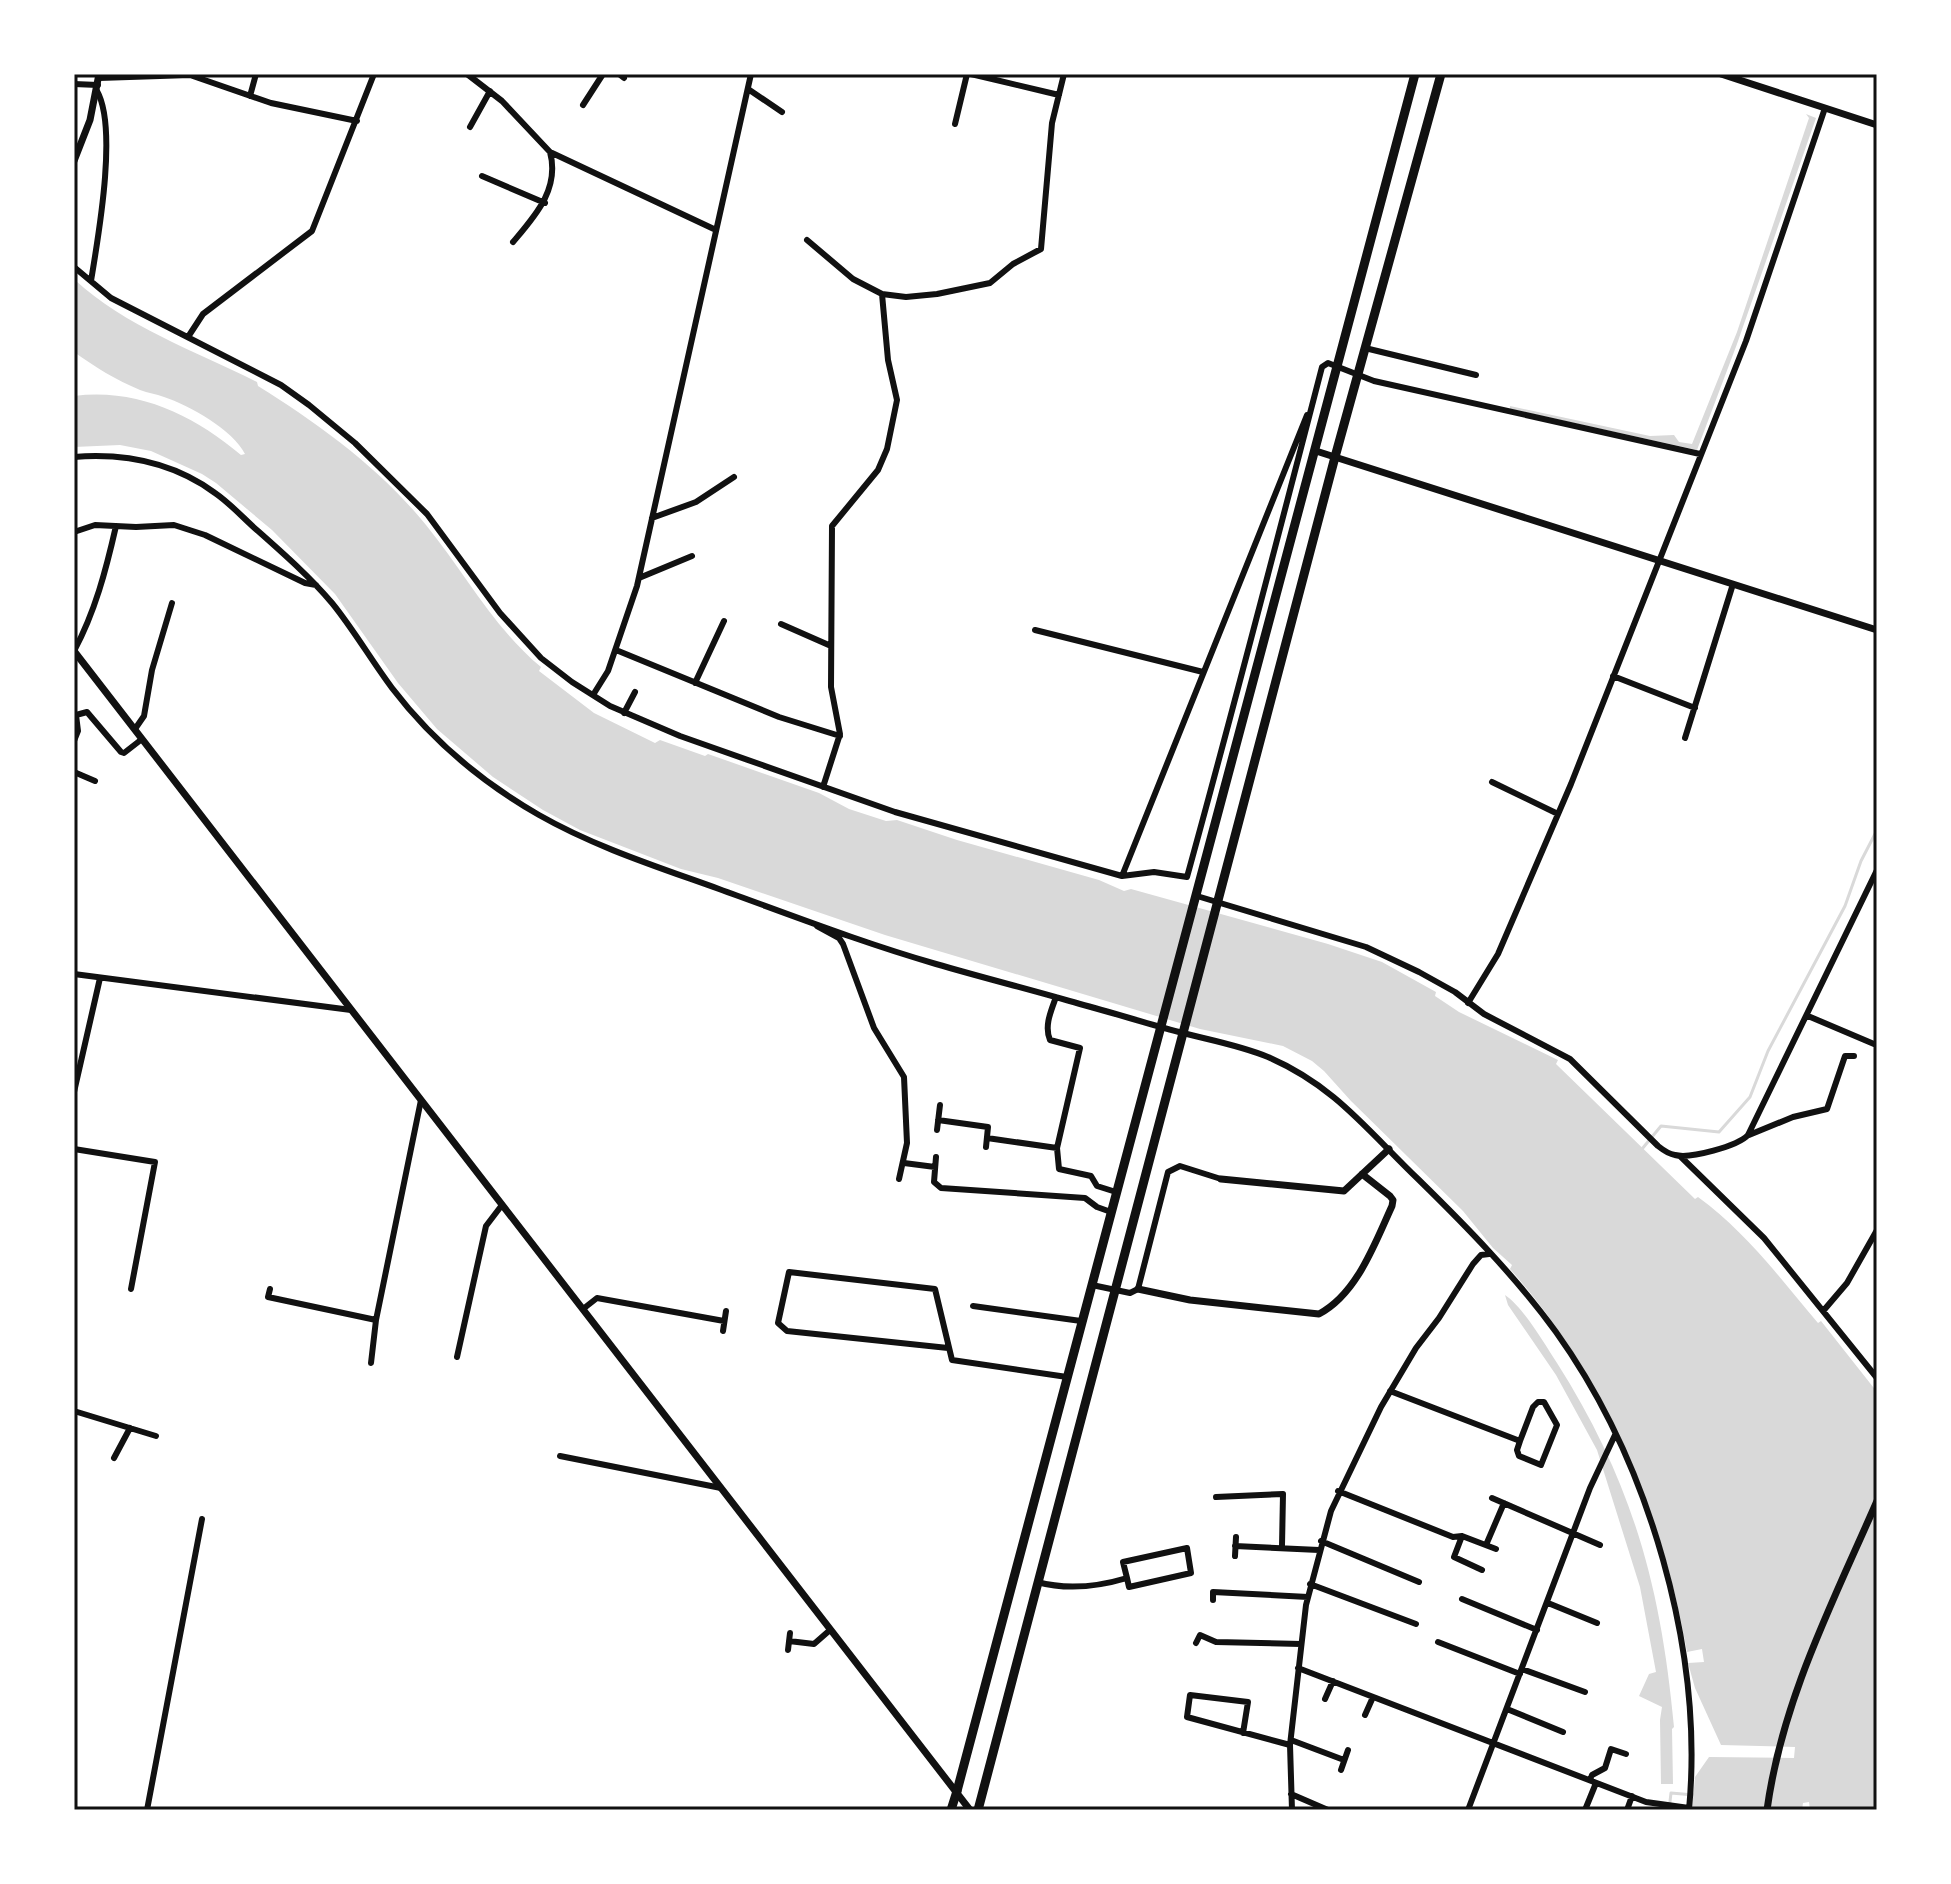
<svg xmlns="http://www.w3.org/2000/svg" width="1951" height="1884" viewBox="0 0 1951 1884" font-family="Jost,sans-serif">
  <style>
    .water { fill: #d9d9d9 }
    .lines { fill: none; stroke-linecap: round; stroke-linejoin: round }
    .stream { stroke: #d9d9d9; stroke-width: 3 }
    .minor { stroke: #111; stroke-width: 6 }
    .tertiary { stroke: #111; stroke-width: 7 }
    .primary { stroke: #111; stroke-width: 9 }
    .trunk { stroke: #111; stroke-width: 9 }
    .neatline { fill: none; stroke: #111; stroke-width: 3 }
  </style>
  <rect width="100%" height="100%" fill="#fff"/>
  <path class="water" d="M1806,114L1816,118L1737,344L1697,450L1510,409V406L1650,436L1674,435L1679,442L1692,444L1737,332L1809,118Z
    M74,279C125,327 196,351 257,382L258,386C319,424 381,469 426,525C465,573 493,627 541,667L539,671L594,713L655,743L660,740L705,756L708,754L819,793L849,809L886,821L897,820L957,840L1099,880L1124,891L1131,889L1328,944L1382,962L1436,992L1435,996L1459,1012L1558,1060L1556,1064L1695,1199L1698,1197C1746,1232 1780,1278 1818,1323L1821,1321L1877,1392L1874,1396L1877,1401V1810H1810L1809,1802L1803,1803L1802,1810H1692L1695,1777L1709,1757L1794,1758L1795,1747L1721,1745L1695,1688L1688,1663L1704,1662L1702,1649L1687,1652C1662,1511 1606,1377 1510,1269L1512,1265L1493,1248L1463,1211L1351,1101L1324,1071L1312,1061L1283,1046L1200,1029L885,935L718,878L681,869L580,830L543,810L493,777L437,729L398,683L335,594L272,530L216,483L202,474L151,451L120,445L74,447V396C138,388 193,415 241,455L245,454C233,430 189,405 164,397C156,394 148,393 140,390C116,380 95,367 74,352Z
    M1505,1295C1524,1308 1544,1343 1557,1363C1633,1483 1661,1587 1674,1727L1672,1729L1673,1784H1661L1660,1720L1662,1707L1639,1696L1649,1674L1656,1672L1640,1587L1597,1450L1556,1375L1508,1305Z"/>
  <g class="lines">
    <path class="stream" d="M1642,1149L1661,1126L1719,1132L1750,1097L1768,1051L1845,906L1861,861L1877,830
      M1669,1810L1671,1793L1694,1795"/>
    <path class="minor" d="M467,74L502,101L550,152L716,230
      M619,74L624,78
      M971,74L1059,95
      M99,78L190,75L271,103L357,121
      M74,84L98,85
      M748,89L782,112
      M250,96L256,74
      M583,105L603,74
      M955,124L967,74
      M470,127L490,91
      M482,176L545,203
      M807,240L853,279L882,294L906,297L937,294L990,283L1013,264L1041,249L1052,123L1064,74
      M513,242C535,216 560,189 550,152
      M74,267L111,298L281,385L309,405L355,443L427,514L500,613L541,658L572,682L610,706L680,736L895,812L1122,876L1154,872L1187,877C1234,707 1278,537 1322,367L1328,363L1374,381L1700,454
      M91,281C98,238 118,128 97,91
      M188,337L203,314L312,231L374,74
      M1365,348L1476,375
      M74,457C124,453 174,463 215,493C231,504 244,519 258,531C284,554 310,577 332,603C354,630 371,660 392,688C431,739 483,783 539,815C595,847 658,867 719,889C791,915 863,943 936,964C984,978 1032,990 1080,1004C1113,1013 1146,1023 1179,1032C1209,1040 1239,1045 1268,1057C1335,1086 1367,1130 1418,1179C1466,1226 1516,1277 1556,1332C1649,1462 1704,1650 1689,1810
      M652,518L696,502L734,477
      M74,532L95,525L136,527L174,525L205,535L305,583L316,585
      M639,578L692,556
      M781,624L831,646
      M1035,630L1203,672
      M616,650L779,717L840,736
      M74,651C95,612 106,570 116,526
      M1613,676L1695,708
      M695,683L724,621
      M593,695L608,671L637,586L751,74
      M624,713L635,692
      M76,715L87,712L121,752L124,753L142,739
      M135,729L144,716L152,670L172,603
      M1685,738L1733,584
      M74,741L78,731L76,715
      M74,772L95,781
      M1492,782L1558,814
      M823,787L840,734L831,687L832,526L878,470L887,449L897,400L888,360L882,294
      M1122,876L1307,415
      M1197,896L1366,947L1419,972L1455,992L1484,1014L1570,1059L1658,1146C1663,1150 1668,1154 1675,1155C1690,1159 1738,1146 1748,1135L1877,870
      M817,926L839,938L843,944L874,1028L904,1077L907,1143L899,1179
      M74,974L351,1010
      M1056,997C1051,1011 1044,1026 1050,1040L1080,1048L1057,1148L1059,1169L1091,1176L1097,1186L1116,1192
      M1468,1003L1498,954L1571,784L1746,341L1825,108
      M1808,1016L1874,1044
      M74,1092L100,978
      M938,1120L988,1127L986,1147
      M937,1130L940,1105
      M1749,1135L1793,1117L1827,1109L1845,1056H1854
      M987,1138L1057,1148
      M74,1149L155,1162L131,1289
      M1680,1156L1764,1238L1877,1378
      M936,1157L934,1182L941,1188L1085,1198L1097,1207L1111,1212
      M904,1163L935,1167
      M1092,1285L1130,1293L1138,1289L1168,1172L1180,1166L1221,1179
      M270,1289L268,1297L376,1320
      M973,1306L1081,1321
      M583,1309L597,1298L724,1321
      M1824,1310L1847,1283L1877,1230
      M723,1331L726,1311
      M948,1348L787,1331L778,1323L789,1272L935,1289L952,1360L1067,1377
      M457,1357L486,1226L502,1205
      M371,1363L376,1320L421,1100
      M1390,1391L1520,1441L1517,1450L1519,1456L1541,1465L1557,1425L1544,1402H1538L1533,1407L1520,1441
      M74,1411L156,1436
      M560,1456L721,1488
      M114,1458L130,1428
      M1338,1491L1453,1537L1462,1536L1496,1549
      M1216,1497L1283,1494L1282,1546
      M1492,1498L1600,1545
      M1462,1536L1454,1557L1482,1570
      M1321,1541L1419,1582
      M1486,1545L1504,1503
      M1235,1546L1319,1550
      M1235,1556L1236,1537
      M1037,1582C1067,1590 1097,1587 1127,1578L1123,1562L1187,1548L1191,1573L1129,1587L1127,1578
      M1310,1584L1416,1624
      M1462,1599L1537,1630
      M1213,1600V1592L1308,1597
      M1548,1603L1597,1623
      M789,1641L814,1644L830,1630
      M1438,1642L1520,1674
      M1196,1643L1200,1635L1216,1642L1301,1644
      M788,1650L790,1633
      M1298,1668L1646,1802L1689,1808
      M1522,1669L1585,1692
      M1325,1699L1333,1681
      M1507,1709L1563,1732
      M1365,1715L1373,1697
      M1243,1733L1248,1702L1190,1695L1187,1717L1290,1745
      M1291,1740L1344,1760
      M1341,1770L1348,1750
      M1590,1780L1592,1775L1605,1768L1611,1749L1626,1754
      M1291,1794L1328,1810
      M147,1810L202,1519
      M1292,1810L1290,1745L1306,1605L1331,1511L1381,1407L1416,1348L1439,1318L1473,1264L1481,1255L1489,1254
      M1468,1810L1590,1488L1615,1435
      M1585,1810L1596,1783
      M1627,1810L1632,1796"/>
    <path class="tertiary" d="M1721,74L1877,125
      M74,161L90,120L99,74
      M1316,451L1877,630
      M74,651L970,1810
      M1221,1179L1344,1191L1389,1149
      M1138,1289L1190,1300L1319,1314C1357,1294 1375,1243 1392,1206L1393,1200L1390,1196L1362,1174
      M1767,1810C1782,1700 1833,1602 1877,1501"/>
    <path class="primary" d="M957,1791L1415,74
      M978,1810L1335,457L1441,74"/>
    <path class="trunk" d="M951,1810L957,1791"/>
  </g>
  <rect width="1951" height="1884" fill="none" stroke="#ffffff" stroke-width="152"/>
  <rect x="76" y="76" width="1799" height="1732" class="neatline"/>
</svg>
